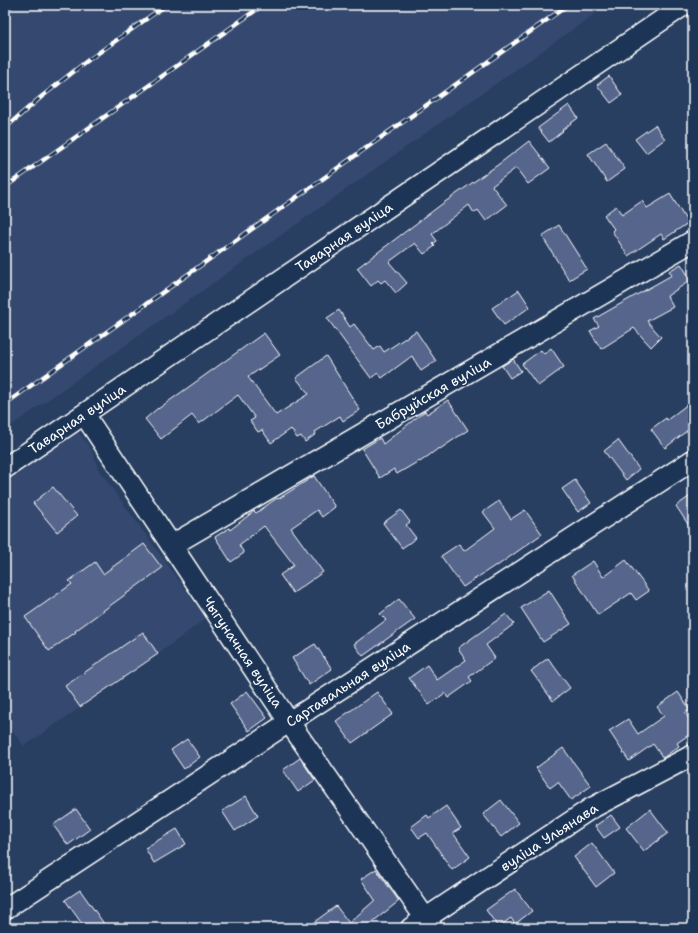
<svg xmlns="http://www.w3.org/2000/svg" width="698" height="933" viewBox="0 0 698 933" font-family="'Shantell Sans',sans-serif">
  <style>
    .built { fill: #364a6f }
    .building { fill: #56658c; stroke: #fff }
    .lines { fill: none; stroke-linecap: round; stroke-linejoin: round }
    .minor-casing { stroke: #fff; stroke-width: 23 }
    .minor { stroke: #1d3557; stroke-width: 20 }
    .rail-casing { stroke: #fff; stroke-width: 4.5 }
    .rail { stroke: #1d3557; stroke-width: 3; stroke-dasharray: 9; stroke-linecap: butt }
    .labels { text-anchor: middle; stroke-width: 3; stroke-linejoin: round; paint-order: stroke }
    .street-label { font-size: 14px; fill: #fff; stroke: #1d3557 }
  </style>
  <rect width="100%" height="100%" fill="#283f62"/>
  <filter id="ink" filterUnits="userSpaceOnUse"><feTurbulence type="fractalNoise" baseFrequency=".025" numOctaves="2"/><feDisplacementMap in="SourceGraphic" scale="8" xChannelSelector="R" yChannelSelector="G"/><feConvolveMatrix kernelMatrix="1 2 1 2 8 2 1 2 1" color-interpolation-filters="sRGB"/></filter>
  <g filter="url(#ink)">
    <path class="built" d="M5,5H607L5,430Z
      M77,430L92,451L98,469L206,618L158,654L24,746L9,726L5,729V510L9,506L5,500V480Z"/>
    <path class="building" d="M609,76L622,95L611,103L597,85Z
      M569,105L578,118L562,130L563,131L549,142L538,128Z
      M655,125L665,139L646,153L635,139Z
      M529,141L550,168L528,184L516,168L492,186L507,205L486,221L478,210L474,213L469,205L432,234L437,241L433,244L435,246L424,254L415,243L389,262L407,283L396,293L385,280L381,283L378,280L371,286L357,268L442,204L499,164Z
      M606,142L625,169L607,182L588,154Z
      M670,194L688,223L664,239L661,234L628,256L612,231L614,229L604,215L616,206L622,215L642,201L647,208Z
      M559,225L587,269L569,280L542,236Z
      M681,264L691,280L667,296L673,307L647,321L661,337L651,347L634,328L601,349L590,331L599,326L594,319L615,307L672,275L669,271Z
      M519,290L530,307L504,325L492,308Z
      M339,310L350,327L354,324L374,350L380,346L384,352L416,331L436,361L421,371L412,356L382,378L378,373L371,378L327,318Z
      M264,333L280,355L248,377L276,415L309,394L296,378L326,356L360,410L343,421L340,416L315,432L316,434L305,442L301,436L297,438L291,429L271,443L262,430L258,432L250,421L255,418L238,395L199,424L192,415L161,439L145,419L158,408V409Z
      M551,348L564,367L538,386L522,364L541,350L544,354Z
      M513,359L521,371L510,378L502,366Z
      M448,400L468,430L440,449L439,448L420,462L419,461L397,474L394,469L380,478L362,449L380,438L383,444L425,411L427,414Z
      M693,400V426L665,448L651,429L666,418L667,420Z
      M618,440L639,469L626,480L604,451Z
      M314,476L335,507L322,517L317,510L291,528L323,572L293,593L280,575L294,565L264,526L239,545L244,553L231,562L215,537L229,528L230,530L254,511L256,513L277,498L278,499Z
      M575,480L591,503L578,512L562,489Z
      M53,487L77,516L57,532L33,503Z
      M693,494V532L676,506Z
      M499,501L511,519L525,510L542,534L497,566L496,565L463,587L441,556L459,544L464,551L495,528L483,512Z
      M401,510L410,522L406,525L416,538L402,548L383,523Z
      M144,544L162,568L75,631L76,632L49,651L25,617L72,584L69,581L95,562L103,574Z
      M626,560L649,591L636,600L631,593L598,615L572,575L593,561L603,577Z
      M549,590L571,624L543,642L521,608Z
      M399,599L415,619L363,656L354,644L386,620L380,614Z
      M506,614L514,624L486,645L495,658L469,677L472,681L448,698L445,693L429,705L409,678L427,665L437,680L466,660L458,648Z
      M143,632L158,654L80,707L65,686Z
      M315,644L332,669L309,685L292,658Z
      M548,658L570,688L553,701L531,671Z
      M247,691L267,718L249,731L230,704Z
      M377,692L393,714L352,743L336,721Z
      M678,692L690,710L685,713L693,724V732L677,743L679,746L663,758L653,744L629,761L609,731L628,719L638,734L664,716L657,707Z
      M187,739L200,757L184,769L171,750Z
      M563,748L591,786L571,800L558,782L550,788L536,768Z
      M300,758L315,780L298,792L283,770Z
      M246,796L258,816L235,831L222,811Z
      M501,800L519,823L501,837L483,814Z
      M446,806L461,828L453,833L470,857L452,870L427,833L419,838L411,827L427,815L429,818Z
      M76,809L90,829L68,845L53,825Z
      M650,809L668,833L644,851L626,828Z
      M611,815L620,827L604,838L595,826Z
      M177,829L186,844L154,863L145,848Z
      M592,843L614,873L596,887L574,857Z
      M376,869L399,901L365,928H306L336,906L349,923L375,900L361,879Z
      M515,889L532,911L515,924L511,918L498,927L486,910Z
      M80,890L107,928H85L65,900Z"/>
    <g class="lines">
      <defs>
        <path id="minor" d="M84,414L289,722L432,928
          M5,468L684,5
          M172,545L693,241
          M5,909L289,722L693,460
          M411,928L590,809L693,755"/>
      </defs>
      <use href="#minor" class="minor-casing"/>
      <use href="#minor" class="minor"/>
      <defs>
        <path id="rail" d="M5,10L12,5
          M5,128L40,98L87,61L166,5
          M5,187L263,5
          M5,404L568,5"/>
      </defs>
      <use href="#rail" class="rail-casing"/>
      <use href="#rail" class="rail"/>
    </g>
  </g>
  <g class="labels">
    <g class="street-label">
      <text transform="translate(344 237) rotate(-34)" y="5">Таварная вуліца</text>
      <text transform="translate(433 393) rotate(-30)" y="5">Бабруйская вуліца</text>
      <text transform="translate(77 419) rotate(-34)" y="5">Таварная вуліца</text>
      <text transform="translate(243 652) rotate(56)" y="5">Чыгуначная вуліца</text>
      <text transform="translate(348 684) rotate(-33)" y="5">Сартавальная вуліца</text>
      <text transform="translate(549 837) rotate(-33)" y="5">вуліца Ульянава</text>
    </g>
  </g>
  <rect width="698" height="933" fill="none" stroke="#1d3557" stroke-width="20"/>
  <rect x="10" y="10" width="678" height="913" fill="none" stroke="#fff" stroke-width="1.5" filter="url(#ink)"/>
</svg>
